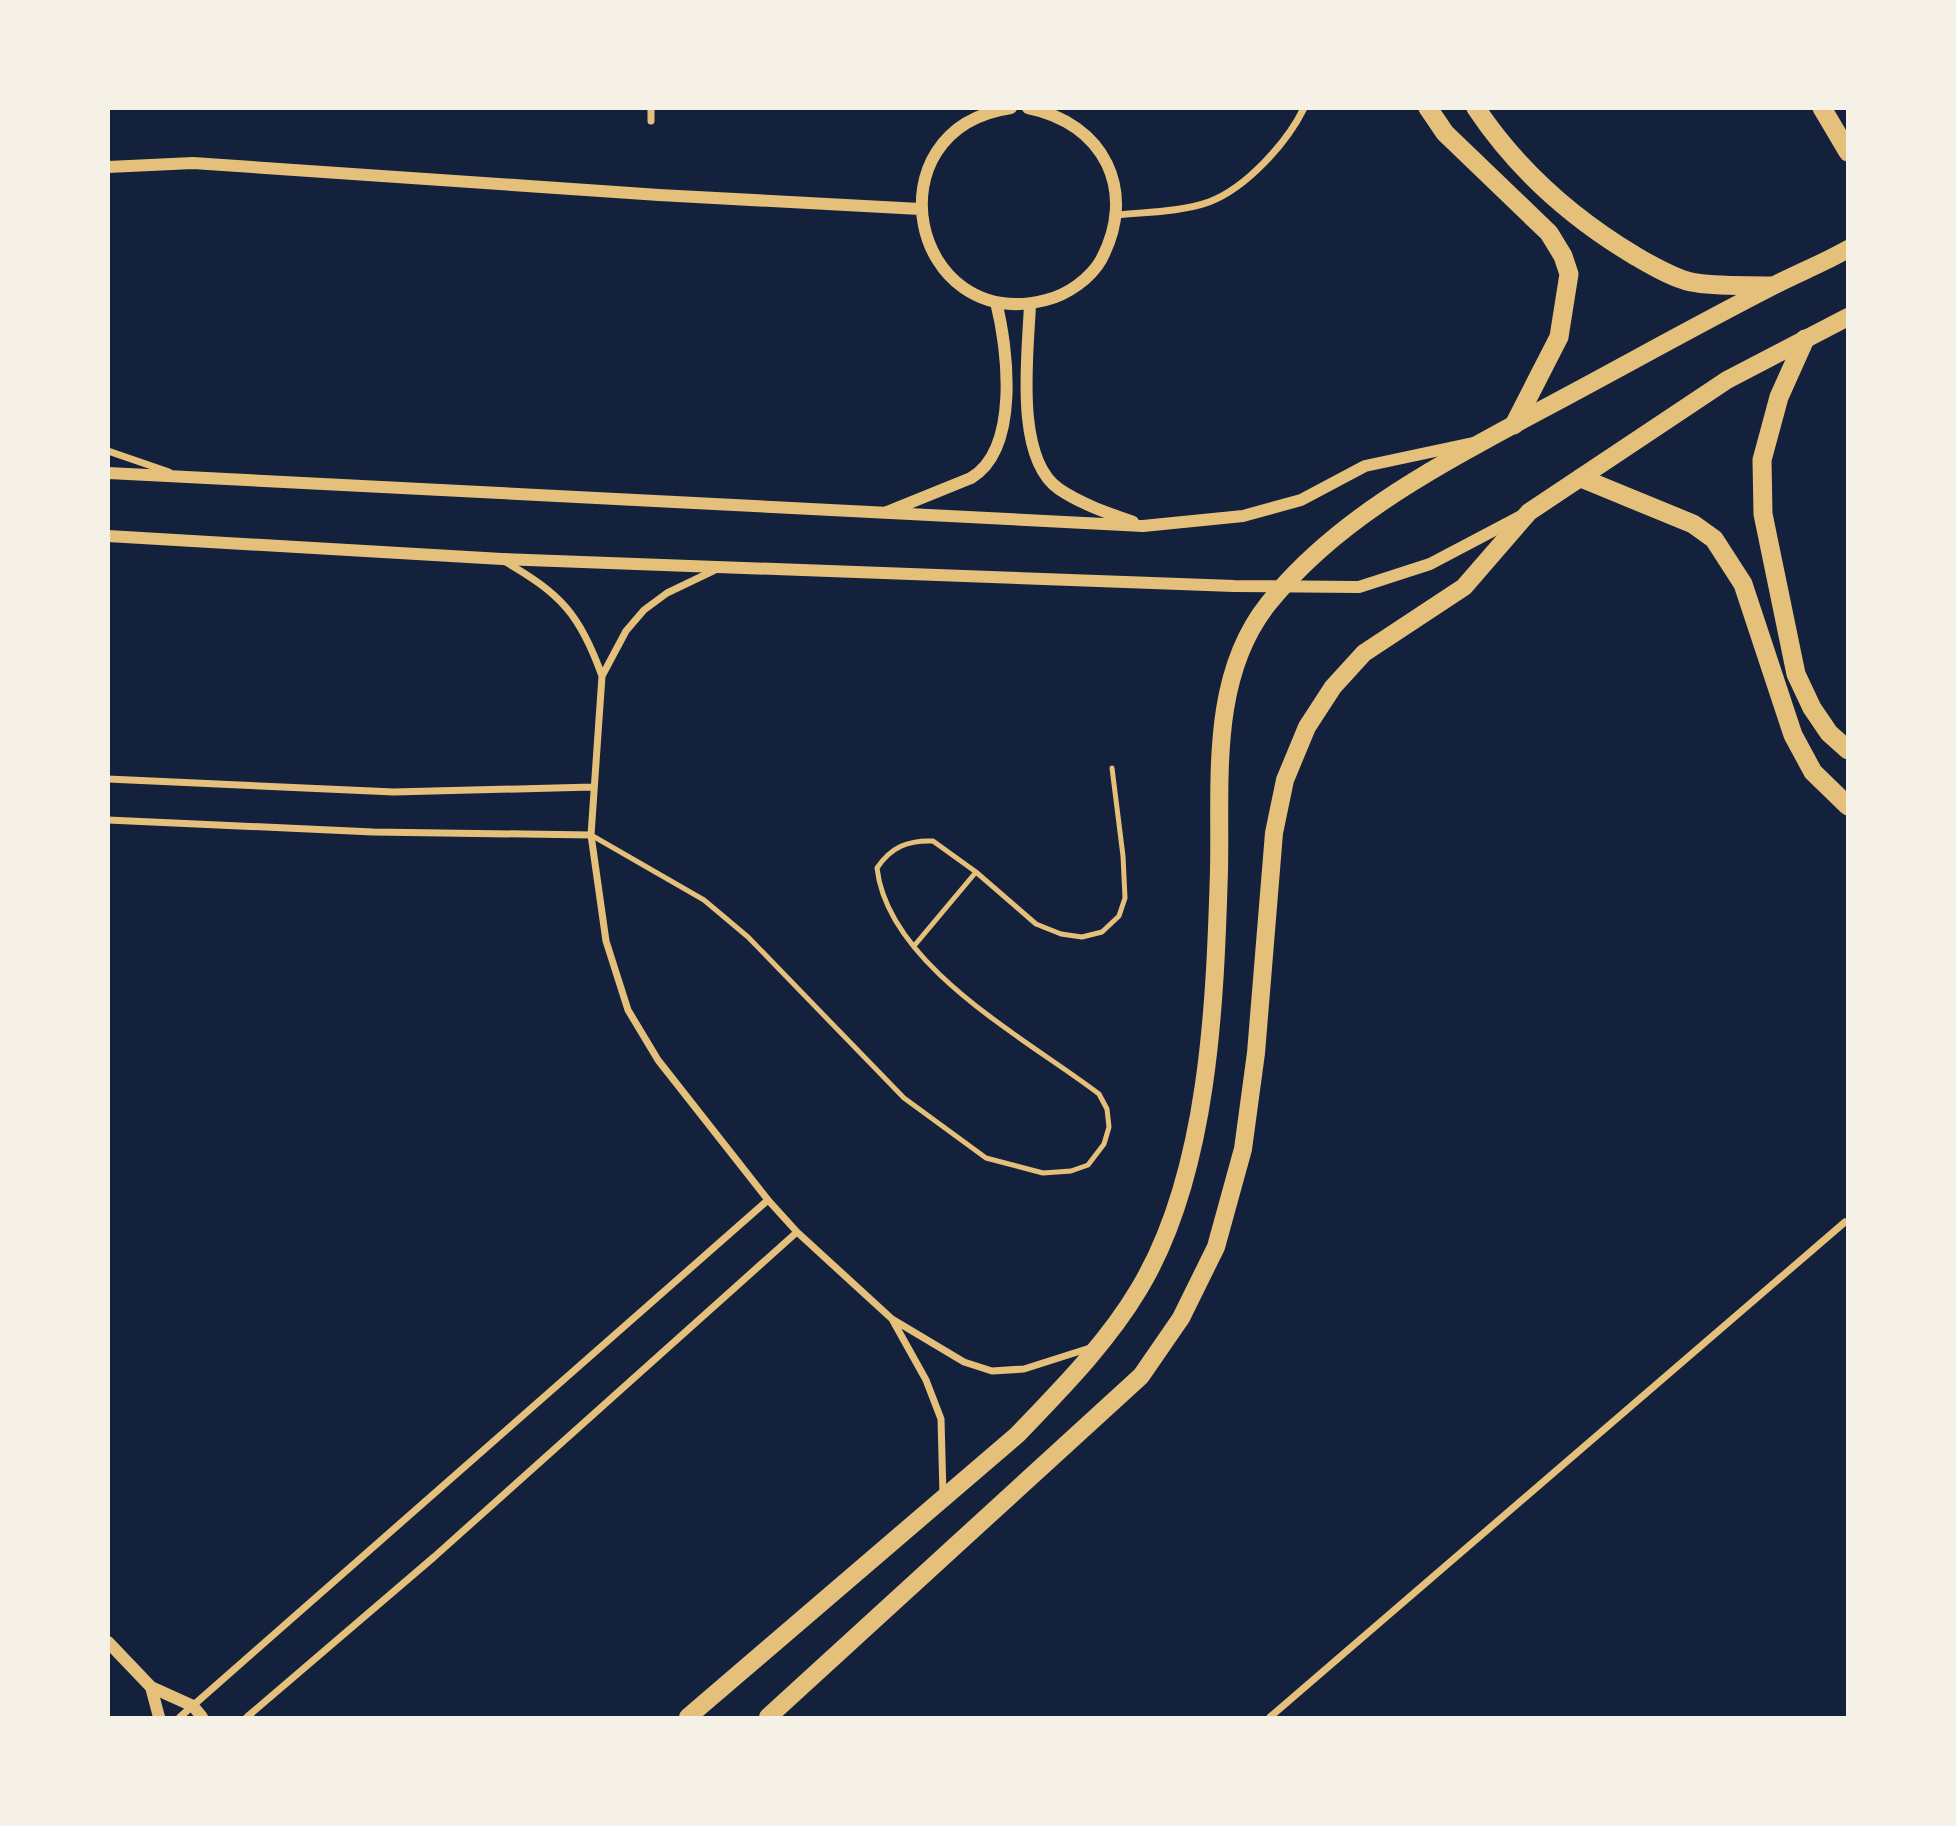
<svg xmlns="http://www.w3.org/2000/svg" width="1956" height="1826" viewBox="0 0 1956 1826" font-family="'Golos Text',sans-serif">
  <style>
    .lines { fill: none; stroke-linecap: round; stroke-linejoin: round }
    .service { stroke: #e5c07b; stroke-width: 5 }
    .minor { stroke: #e5c07b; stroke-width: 7 }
    .tertiary { stroke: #e5c07b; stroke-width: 12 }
    .primary { stroke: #e5c07b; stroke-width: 18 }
    .trunk { stroke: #e5c07b; stroke-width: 19 }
  </style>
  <rect width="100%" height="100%" fill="#14213d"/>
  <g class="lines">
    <path class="service" d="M591,835L704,900L748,937L904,1098L986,1158L1043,1173L1071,1171L1088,1165L1104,1144L1109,1127L1107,1109L1099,1094C1027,1039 888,966 877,868C891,847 908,840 933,841L976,872L1036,924L1061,934L1082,937L1102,932L1119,916L1125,898L1123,856L1112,768
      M914,946L976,872"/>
    <path class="minor" d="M651,121V108
      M1117,215C1146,212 1181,212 1209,202C1246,188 1287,143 1304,108
      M108,451L169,472
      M504,561C561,594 580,614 602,676
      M715,570L667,593L644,610L626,631L602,676L591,835L606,941L628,1010L658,1060L768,1200L797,1232L892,1319L964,1362L992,1371L1024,1369L1090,1348
      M108,779L394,792L593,787
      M108,820L373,832L591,835
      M892,1319L926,1380L941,1419L943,1495
      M180,1717L768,1200
      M247,1717L434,1557L797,1232
      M1270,1717L1845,1222"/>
    <path class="tertiary" d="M1011,108C867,129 911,335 1046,300C1067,295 1090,279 1101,260C1138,191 1104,123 1028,108
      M108,167L193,163L659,195L920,209
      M1030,305C1028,353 1014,458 1059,489C1081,504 1108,513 1133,522
      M108,473L1143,526L1243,516L1301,500L1365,466L1473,443
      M887,512L971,478C1020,449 1008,349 996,302
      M108,536L502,559L1234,586L1359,587L1430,564L1523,515
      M108,1642L151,1687L193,1706L202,1717
      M151,1687L159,1717"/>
    <path class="primary" d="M688,1717L1017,1435C1060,1390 1107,1343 1139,1289C1209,1173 1215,1003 1219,871C1221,782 1209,678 1268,604C1335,520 1432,469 1524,419C1606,376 1687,330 1769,288C1795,274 1822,264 1848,249
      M768,1717L1141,1376L1181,1318L1216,1247L1243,1149L1256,1053L1274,833L1285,780L1307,727L1333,687L1364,653L1464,587L1529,512L1727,380L1848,317"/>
    <path class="trunk" d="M1428,108L1445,133L1549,233L1563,256L1569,274L1559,337L1514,425
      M1476,108C1518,171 1573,219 1637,257C1653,266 1673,278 1691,282C1716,287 1746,285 1771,286
      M1822,108L1848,152
      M1805,339L1779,397L1762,460L1763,514L1796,674L1812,708L1829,733L1848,750
      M1581,478L1693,524L1714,539L1743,584L1793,735L1813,772L1848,806"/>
  </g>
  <rect width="1956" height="1826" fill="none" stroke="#f6f1e7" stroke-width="220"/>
</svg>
